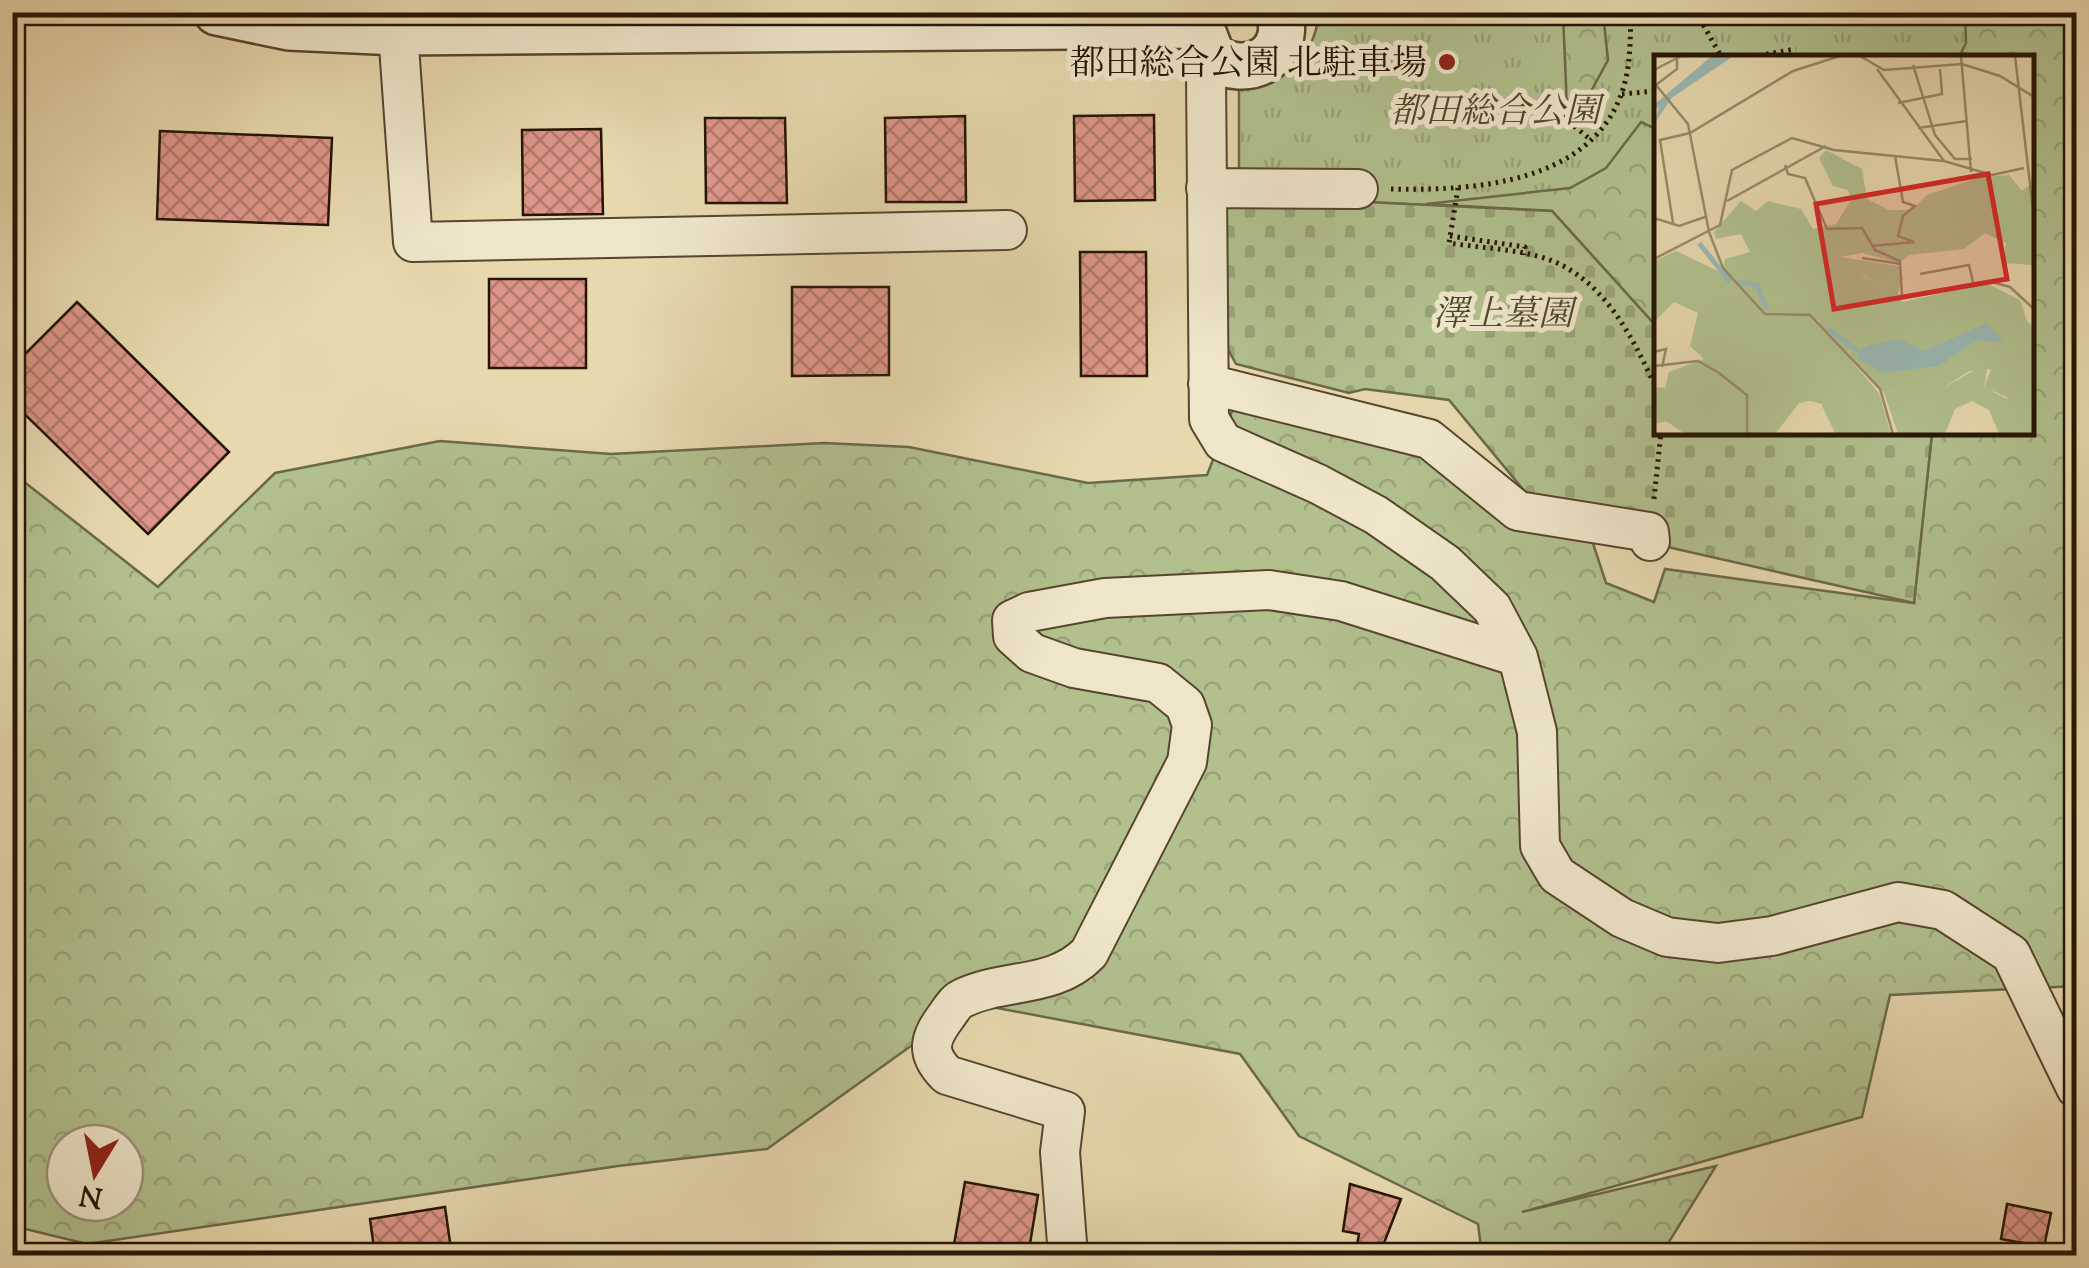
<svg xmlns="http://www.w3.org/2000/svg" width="2089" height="1268" viewBox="0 0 2089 1268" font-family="'Sorts Mill Goudy','Noto Serif JP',serif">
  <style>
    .grass { fill: url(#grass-tufts); stroke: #6b6a48; stroke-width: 2.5 }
    .forest { fill: url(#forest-crowns); stroke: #6b6a48; stroke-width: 2.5; fill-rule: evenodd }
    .cemetery { fill: url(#cemetery-stones); stroke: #6b6a48; stroke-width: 2.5 }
    .building { fill: url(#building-cross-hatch); stroke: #251503; stroke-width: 2.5 }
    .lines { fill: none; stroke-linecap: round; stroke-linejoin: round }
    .minor-casing { stroke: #56462e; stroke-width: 42 }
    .tertiary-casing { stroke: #56462e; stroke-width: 50 }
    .path { stroke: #251503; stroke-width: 5; stroke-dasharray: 2.5 5; stroke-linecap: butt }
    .minor { stroke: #efe6ca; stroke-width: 38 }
    .tertiary { stroke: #efe6ca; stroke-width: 45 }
    .poi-dot { fill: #8f2418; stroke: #efe6ca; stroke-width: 4 }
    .labels { text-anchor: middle; stroke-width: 10; stroke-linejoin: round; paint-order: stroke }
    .poi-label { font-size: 35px; fill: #251503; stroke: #efe6ca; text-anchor: end }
    .park-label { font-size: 35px; font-style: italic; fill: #4f482c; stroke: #efe6ca }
    .inset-river { fill: none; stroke: #9ab8b3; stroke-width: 5 }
    .inset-road { fill: none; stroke: #998a69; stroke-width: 2.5 }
    .view { fill: #d62828; fill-opacity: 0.15; stroke: #d62828; stroke-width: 5 }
    .inset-edge { fill: none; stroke: #251503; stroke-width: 5 }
  </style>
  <defs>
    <pattern id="grass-tufts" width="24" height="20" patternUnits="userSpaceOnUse" patternTransform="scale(2.5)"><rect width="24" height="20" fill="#b1c08d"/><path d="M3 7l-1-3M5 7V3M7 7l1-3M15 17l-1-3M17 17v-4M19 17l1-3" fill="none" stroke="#98a478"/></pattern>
    <pattern id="forest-crowns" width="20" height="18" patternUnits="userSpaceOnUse" patternTransform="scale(2.5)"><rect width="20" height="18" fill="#b1c08d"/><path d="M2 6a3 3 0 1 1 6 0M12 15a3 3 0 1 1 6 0" fill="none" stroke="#98a478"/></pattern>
    <pattern id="cemetery-stones" width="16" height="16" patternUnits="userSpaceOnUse" patternTransform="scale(2.5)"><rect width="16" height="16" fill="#b1c08d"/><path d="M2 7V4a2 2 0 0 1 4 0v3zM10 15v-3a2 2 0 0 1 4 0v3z" fill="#98a478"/></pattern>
    <pattern id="building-cross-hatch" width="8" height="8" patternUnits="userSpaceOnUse" patternTransform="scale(2.5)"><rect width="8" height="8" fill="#dc9688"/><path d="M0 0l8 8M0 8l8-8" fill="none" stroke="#b2796d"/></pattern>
  </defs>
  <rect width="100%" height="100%" fill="#e7d8ad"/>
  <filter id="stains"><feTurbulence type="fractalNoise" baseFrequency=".002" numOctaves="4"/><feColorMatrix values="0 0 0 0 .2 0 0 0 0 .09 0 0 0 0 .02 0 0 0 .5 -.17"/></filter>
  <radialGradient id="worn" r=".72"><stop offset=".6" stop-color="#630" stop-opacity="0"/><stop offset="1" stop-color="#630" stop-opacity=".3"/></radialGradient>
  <path class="grass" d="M1320,13H2067L2028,57L1656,58V161L1552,211L1239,196V86C1290,77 1309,67 1320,13Z"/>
  <path class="forest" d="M1563,13H1603L1608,60L1584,104L1567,109Z
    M1965,13H2076V986L1890,995L1862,1117L1522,1212L1716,1166L1667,1245L1668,1255H1482L1478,1224L1299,1136L1240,1054L971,1003L767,1149L618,1166L87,1244L13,1226V473L158,587L275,473L440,441L611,454L824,443L909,447L1088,483L1207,475L1236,401L1421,448L1592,540L1606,583L1654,602L1665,569L1914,603L1932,433L2032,432V58L1959,57L1966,43ZM65,1143H125V1203H65Z
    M1641,122L1656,129V326L1552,211L1426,204L1570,188L1606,168Z"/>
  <path class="cemetery" d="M1226,195L1552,211L1656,326V432L1932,433L1914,603L1663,546L1531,499L1449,400L1365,389L1349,393L1236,364L1226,346Z"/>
  <path class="building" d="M1154,115L1155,200L1075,201L1074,116Z
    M965,116L966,202H886L885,118Z
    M705,118H785L787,203H706Z
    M601,129L603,214L523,215L522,130Z
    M160,131L332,138L328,225L157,219Z
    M1080,252H1146L1147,376H1081Z
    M489,279H586V368H489Z
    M792,287H889V375L792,376Z
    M77,302L229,452L148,534L12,402V367Z
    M965,1182L1038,1195L1028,1256H952Z
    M1350,1184L1401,1199L1379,1256H1355L1359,1234L1343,1231Z
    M2007,1204L2051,1213L2044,1247L2001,1239Z
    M445,1207L452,1256H375L370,1219Z"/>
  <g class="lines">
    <defs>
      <path id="minor" d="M398,32L413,242L1007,230
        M1212,56L1206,76L1209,419L1223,442L1318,484L1376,515L1445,563L1492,608L1518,657L1537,732L1540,846L1557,875L1622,918L1667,937L1718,943L1772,936L1898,902L1943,910L2011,954L2076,1088
        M1206,188L1358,189
        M1208,384L1429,439L1518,511L1649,532L1650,541
        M1068,1256L1060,1152L1065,1111L947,1075C925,1053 929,1039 947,1015C952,1008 956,1001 963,998C1005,978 1054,989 1089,953L1187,762L1192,725L1185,705L1158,683L1074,668L1032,653L1013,636L1012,620L1029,612L1105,598L1269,590L1341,601L1518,657"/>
      <path id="tertiary" d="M217,12L289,27L398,32L1200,25
        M1205,12L1200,25L1212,56C1246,81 1293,57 1279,12"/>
    </defs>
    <use href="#minor" class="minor-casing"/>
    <use href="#tertiary" class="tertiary-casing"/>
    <path class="path" d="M1696,12L1722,58
      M1744,58L1796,49
      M1622,94L1656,91
      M1557,112L1591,140
      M1458,188L1449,243C1481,248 1520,249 1550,260C1605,281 1633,338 1656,388
      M1391,189C1473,191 1593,184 1623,89C1631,64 1630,39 1631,12
      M1450,236L1525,247L1524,255
      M1654,499L1661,432"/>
    <use href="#minor" class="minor"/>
    <use href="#tertiary" class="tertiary"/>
  </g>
  <circle class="poi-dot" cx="1447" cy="62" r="10"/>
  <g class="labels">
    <g class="poi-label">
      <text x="1427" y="74">都田総合公園 北駐車場</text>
    </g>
    <g class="park-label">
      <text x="1495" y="122">都田総合公園</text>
      <text x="1503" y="325">澤上墓園</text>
    </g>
  </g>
  <g transform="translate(1654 55)">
    <rect width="380" height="380" fill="#e7d8ad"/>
    <path d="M247,225L243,243L249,247L324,230L380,272V379H360L353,342L330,333L337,314L315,316L288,334L282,349L257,346L245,332L230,338L161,269L175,263L186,246L221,229Z" fill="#b1c08d"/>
    <path d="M172,95L208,114L213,144L235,155H258L273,140L327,122L355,120L368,136L380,126V210L349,208L352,188L331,178L310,194L256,200L245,208L208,198L186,202L221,229L232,228L190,247L197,275L224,268L228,259L263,257L255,270L208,283L199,294L184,272L162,265L225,338L237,379L181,378L167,349L156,346L145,348L121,379H31L12,366L0,369V332L11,333L15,317L50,304L36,291L44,258L20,247L0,267V206L22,196L68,218L71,204L96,197L87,179L62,184L60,177L87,146L102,156L114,146L147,154L159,174L182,169L197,145L194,135L179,131L165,103ZM332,228L366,245L380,287L358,290L346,256L328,252L318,259L310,243L243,260L224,252L219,242L222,237L227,249L251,247ZM333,290L342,298L315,303L292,323L277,322V312ZM204,305L223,316L263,313L277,333L246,326L230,333ZM334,307L330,333L356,345L360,379H345L335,355L318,346L301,354L291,379H244L230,338L245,332L257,346L282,349L288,334Z" fill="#b1c08d"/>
    <path d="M186,202L245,211L249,225L221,229L209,219L187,221Z" fill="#b1c08d"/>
    <path d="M58,1H71L24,34L0,69L8,43ZM333,268L351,288L323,285L285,311L231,318L204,305L207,294L220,289L246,284L270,296Z" fill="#9ab8b3"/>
    <path class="inset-river" d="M0,52L75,1M45,188L76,227M84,227L103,230L113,255M173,273L206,298"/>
    <path class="inset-road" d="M206,1L230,15L308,9L346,21L380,42M307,1L317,117M361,1L380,163M23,3V14L2,30L34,69L55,177L69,213L111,259L156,260L226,334L239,379M259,10L281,80L301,104H318M223,14L290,106M0,15L27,1M244,48L288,39L286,14M264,73L313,66M290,106L338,120L370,113M131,110L134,119L151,123L173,174L208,173L221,195L246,206L248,242L334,226L356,232L380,254M73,146L172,91M0,163L25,171L51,162M19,168L6,85L36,78L139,16L186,1M218,191L260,187L244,181L249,161L261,151L249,147L241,101M208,203L247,209M0,204L66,170L78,115L138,83L180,95L290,106M266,219L315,210L319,227M0,297L12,294L8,312M0,311L44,306L65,318L93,340V379"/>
    <path class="view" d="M334,119L353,224L180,254L162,149Z"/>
    <rect width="380" height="380" class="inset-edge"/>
  </g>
  <rect width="2089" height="1268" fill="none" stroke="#e7d8ad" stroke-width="50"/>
  <rect x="15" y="15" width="2059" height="1238" fill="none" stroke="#251503" stroke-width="5"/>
  <rect x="25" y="25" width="2039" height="1218" fill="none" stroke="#251503" stroke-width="2.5"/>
  <g transform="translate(95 1173) rotate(190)"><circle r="48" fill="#efe6ca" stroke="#9e927a" stroke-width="2.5"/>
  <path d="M0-8L18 38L0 25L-18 38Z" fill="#8f2418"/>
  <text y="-15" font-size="28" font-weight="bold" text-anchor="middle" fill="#251503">N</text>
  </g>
  <rect width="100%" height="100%" filter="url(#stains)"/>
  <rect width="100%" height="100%" fill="url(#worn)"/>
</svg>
